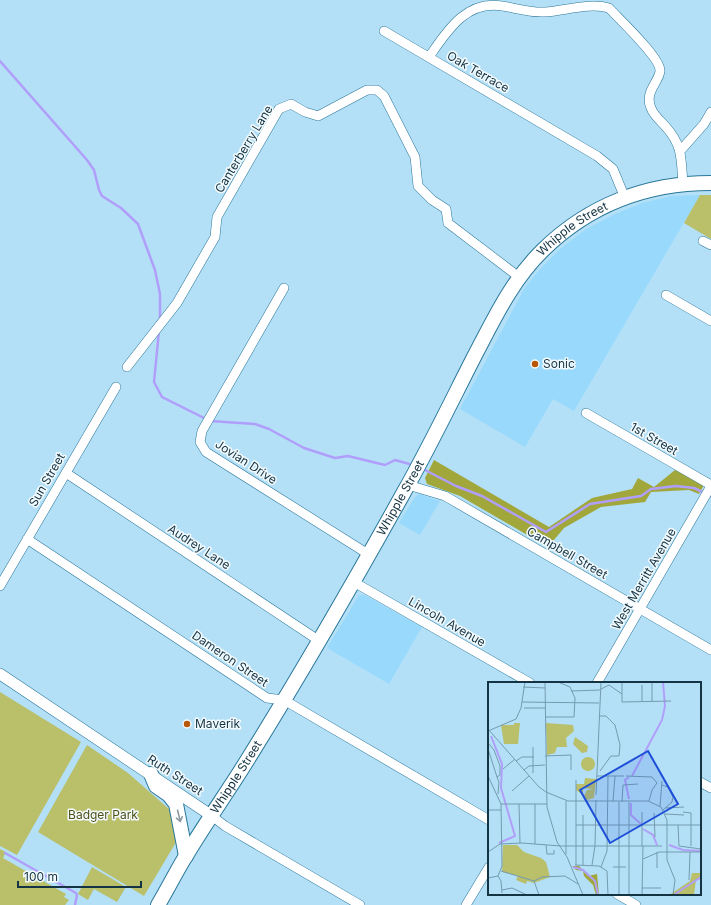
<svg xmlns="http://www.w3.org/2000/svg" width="711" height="905" viewBox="0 0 711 905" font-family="Inter,sans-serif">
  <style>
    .built { fill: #98d9fc }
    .green { fill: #babf6a }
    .forest { fill: #a2a73b }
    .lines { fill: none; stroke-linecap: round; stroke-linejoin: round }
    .stream { stroke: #b09ffa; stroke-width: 2.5 }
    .minor-casing { stroke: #29779a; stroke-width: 10 }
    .tertiary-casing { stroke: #29779a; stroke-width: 12 }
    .primary-casing { stroke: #29779a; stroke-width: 16 }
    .minor { stroke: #fff; stroke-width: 9 }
    .tertiary { stroke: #fff; stroke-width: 11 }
    .primary { stroke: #fff; stroke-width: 14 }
    .oneway { stroke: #8a99a1 }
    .poi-dot { fill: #b65806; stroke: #f3fbfe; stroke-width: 1.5 }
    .labels { text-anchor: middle; stroke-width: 3; stroke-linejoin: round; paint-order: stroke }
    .street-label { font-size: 12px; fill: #143343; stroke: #f3fbfe }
    .poi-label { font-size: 12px; fill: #143343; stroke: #f3fbfe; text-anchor: start }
    .park-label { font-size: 12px; fill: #4f5119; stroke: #f3fbfe }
    .inset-river { fill: none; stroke: #b09ffa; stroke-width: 2 }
    .inset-road { fill: none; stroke: #749baf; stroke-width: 1 }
    .view { fill: #1d4ed8; fill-opacity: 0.15; stroke: #1d4ed8; stroke-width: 2 }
    .inset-edge { fill: none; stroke: #143343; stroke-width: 2 }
  </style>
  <rect width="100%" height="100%" fill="#b4e0f7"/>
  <path class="built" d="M700,195L574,411L553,399L525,447L460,409L524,289L540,269L559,250L586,229L615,214L642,203L671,196Z
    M419,494L440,501L420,535L399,523L415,497Z
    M359,595H364L422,627L389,684L327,648Z"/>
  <path class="green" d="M700,195H711V239L684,223Z
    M0,692L81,742L17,855L0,846Z
    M87,745L128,773L169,809L176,830L175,844L144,896L38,832Z
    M0,849L6,852L3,858L66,894L64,897L69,900L65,905H0Z
    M92,867L126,887L117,902L94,889L88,900L78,894Z"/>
  <path class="forest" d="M434,460L549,527L592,498L632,489L638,478L654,487L675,470L704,485L699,494L689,490L651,492L645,502L601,507L564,528L548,547L460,496L427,484L425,478Z"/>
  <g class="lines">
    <path class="stream" d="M0,61L87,160L94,170L99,190L102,196L121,208L138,224L155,270L160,294V318
      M159,331L154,382L162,397L206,419
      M210,421L255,424L269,429L304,448L335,458L348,456L385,465L395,460L413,465
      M421,468L456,486L482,496L546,532L590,504L641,496L651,489L676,486L694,488L711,496
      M5,853L76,893L77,895L75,905"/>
    <defs>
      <path id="minor" d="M384,31L597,156L613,169L625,198
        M429,57C447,31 466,0 502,6C516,8 530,13 545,12C564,11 590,2 609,8C619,19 661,58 660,71C659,82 644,92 651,108C654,116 661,121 666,127C683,146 681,160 683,184
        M681,150L704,124L711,112
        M703,241L711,245
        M284,288L202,431L200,442L206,452L368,554
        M666,295L711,321
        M127,367L177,303L215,237L217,217L279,109L291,104L305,112L318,116L367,90H377L384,96L415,157L418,186L432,200L446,209L448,223L519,277
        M586,413L711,485
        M66,473L318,640
        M408,485L445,496L711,650
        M27,539L267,698L284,700L489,820
        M352,581L530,683
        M0,586L116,387
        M597,683L711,486
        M700,782L711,788
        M212,816L225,826L360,905
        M617,894L636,905
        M466,905L489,867"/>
      <path id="tertiary" d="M0,674L212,816"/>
      <g id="primary">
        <path d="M151,774L156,786L169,795L176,804L186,856"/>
        <path id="s1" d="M158,905C167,890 175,874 184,859C204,825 227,793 248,759C302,672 354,582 404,492C429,448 451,402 474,357C494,319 512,280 543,250C589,205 647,183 711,183"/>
      </g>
    </defs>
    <use href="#minor" class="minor-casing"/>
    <use href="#tertiary" class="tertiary-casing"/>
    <use href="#primary" class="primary-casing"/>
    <use href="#minor" class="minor"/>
    <use href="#tertiary" class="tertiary"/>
    <use href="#primary" class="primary"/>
  </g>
  <defs><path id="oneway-shaft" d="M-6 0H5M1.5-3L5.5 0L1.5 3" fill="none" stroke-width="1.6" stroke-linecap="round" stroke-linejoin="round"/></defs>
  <use class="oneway" href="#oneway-shaft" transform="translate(179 816) rotate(76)"/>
  <g class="poi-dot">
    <circle cx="535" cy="364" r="4"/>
    <circle cx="187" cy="724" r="4"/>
  </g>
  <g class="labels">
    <g class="street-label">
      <text transform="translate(478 72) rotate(30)" y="4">Oak Terrace</text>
      <text transform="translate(244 149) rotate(-59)" y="4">Canterberry Lane</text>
      <text dy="4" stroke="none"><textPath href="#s1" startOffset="797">Whipple Street</textPath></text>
      <text transform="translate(654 439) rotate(30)" y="4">1st Street</text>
      <text transform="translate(246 462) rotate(33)" y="4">Jovian Drive</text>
      <text transform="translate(47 480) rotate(-60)" y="4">Sun Street</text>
      <text dy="4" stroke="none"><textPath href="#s1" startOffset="474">Whipple Street</textPath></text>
      <text transform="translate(199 547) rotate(33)" y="4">Audrey Lane</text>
      <text transform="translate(567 553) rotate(30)" y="4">Campbell Street</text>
      <text transform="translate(644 579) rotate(-60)" y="4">West Merritt Avenue</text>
      <text transform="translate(447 622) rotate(30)" y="4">Lincoln Avenue</text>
      <text transform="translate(230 659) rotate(34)" y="4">Dameron Street</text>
      <text transform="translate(175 775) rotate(33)" y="4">Ruth Street</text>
      <text dy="4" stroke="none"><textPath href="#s1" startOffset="150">Whipple Street</textPath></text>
    </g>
    <g class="poi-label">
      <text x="543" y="368">Sonic</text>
      <text x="195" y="728">Maverik</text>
    </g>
    <g class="park-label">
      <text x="103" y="819">Badger Park</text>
    </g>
  </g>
  <g transform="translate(488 682)">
    <rect width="213" height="213" fill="#b4e0f7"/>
    <path d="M26,41H32L30,62H16L13,43H26ZM58,41L85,43L86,49L78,56L79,65H69L67,71L59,73ZM87,55L100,64L99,70L94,71L85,62ZM93 82a7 7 0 1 1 14 0a7 7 0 1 1-14 0ZM97,96L108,97L106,116L99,118L96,114L99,108L105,107L95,106V113L88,108V102H96ZM15,163H29L36,170L53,176L58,180L62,195L46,201L39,199L38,202L28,198L30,194L14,190ZM204,191H213V197L208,198L206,213H181L202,199Z" fill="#babf6a"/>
    <path d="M84,184H91L100,194L109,192L111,213H108L105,203L96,194L95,189L88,188Z" fill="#a2a73b"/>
    <path class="inset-river" d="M3,54L14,82L13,106L27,154L11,161M144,94L174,38L177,24L175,0M141,95L137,98L141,117M143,121V133L153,142M155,147L165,153L169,163M181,163L195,168L213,169M85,185L95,188L107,199L110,213M187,212L213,195"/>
    <path class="inset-road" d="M57,0L59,125L69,160L79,175L95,213M70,0L82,5M134,0V20L183,19M154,3V20M35,5L57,6M113,7L121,3L134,12M83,9L112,8M34,20L111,21M164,20V0M36,26H57M58,35H86L87,16L82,5M0,47L51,105L58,110L80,119H160L173,125L179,138V178L187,198L185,213M0,49L28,37L33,26L37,0M0,61L6,68L12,84V93L9,95L11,100L10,112M45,65V91M0,67L9,95M57,74L83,73V88M28,79L34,75H46M15,87L27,77M36,88L41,84L57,83M112,89L123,74H131L132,63L127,43L118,34H112M0,94L13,122L14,184L10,194L0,196M109,94H136M138,94L164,95L169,101L164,108L161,119M88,98V183M174,103L180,105L185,115L184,120L175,128M24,109L41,94M108,113L113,0M125,119L127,94M134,120L135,103L150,102M141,120V213M13,122H59M31,122L32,161M47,122V162M172,124L174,99M178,126L196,125M0,128H13M195,130L203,131V164M166,131L167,155M177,132L196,133M88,143H213M190,143L191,164L213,167M58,163L59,172H66V168M154,164V130M0,170L12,162L34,161L73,164H174M169,170V186M78,172V119M155,177L171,170H213M87,183L111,184L119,189L120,213M95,183V133M104,183L107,164L108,118M113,185L119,169L120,94M125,185H138M13,189L46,199M10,194L13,199L14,211M201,198L202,170M154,206H173M14,208L24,206L39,213M51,213L46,199L54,195L77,194L90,202M131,213V120M154,213L155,164"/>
    <path class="view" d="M160,69L190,122L122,161L92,108Z"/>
    <rect width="213" height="213" class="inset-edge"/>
  </g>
  <path d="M18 881v6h123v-6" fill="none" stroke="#143343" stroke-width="2"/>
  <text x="24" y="881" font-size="12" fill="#143343" stroke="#f3fbfe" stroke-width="3" paint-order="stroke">100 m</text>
</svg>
